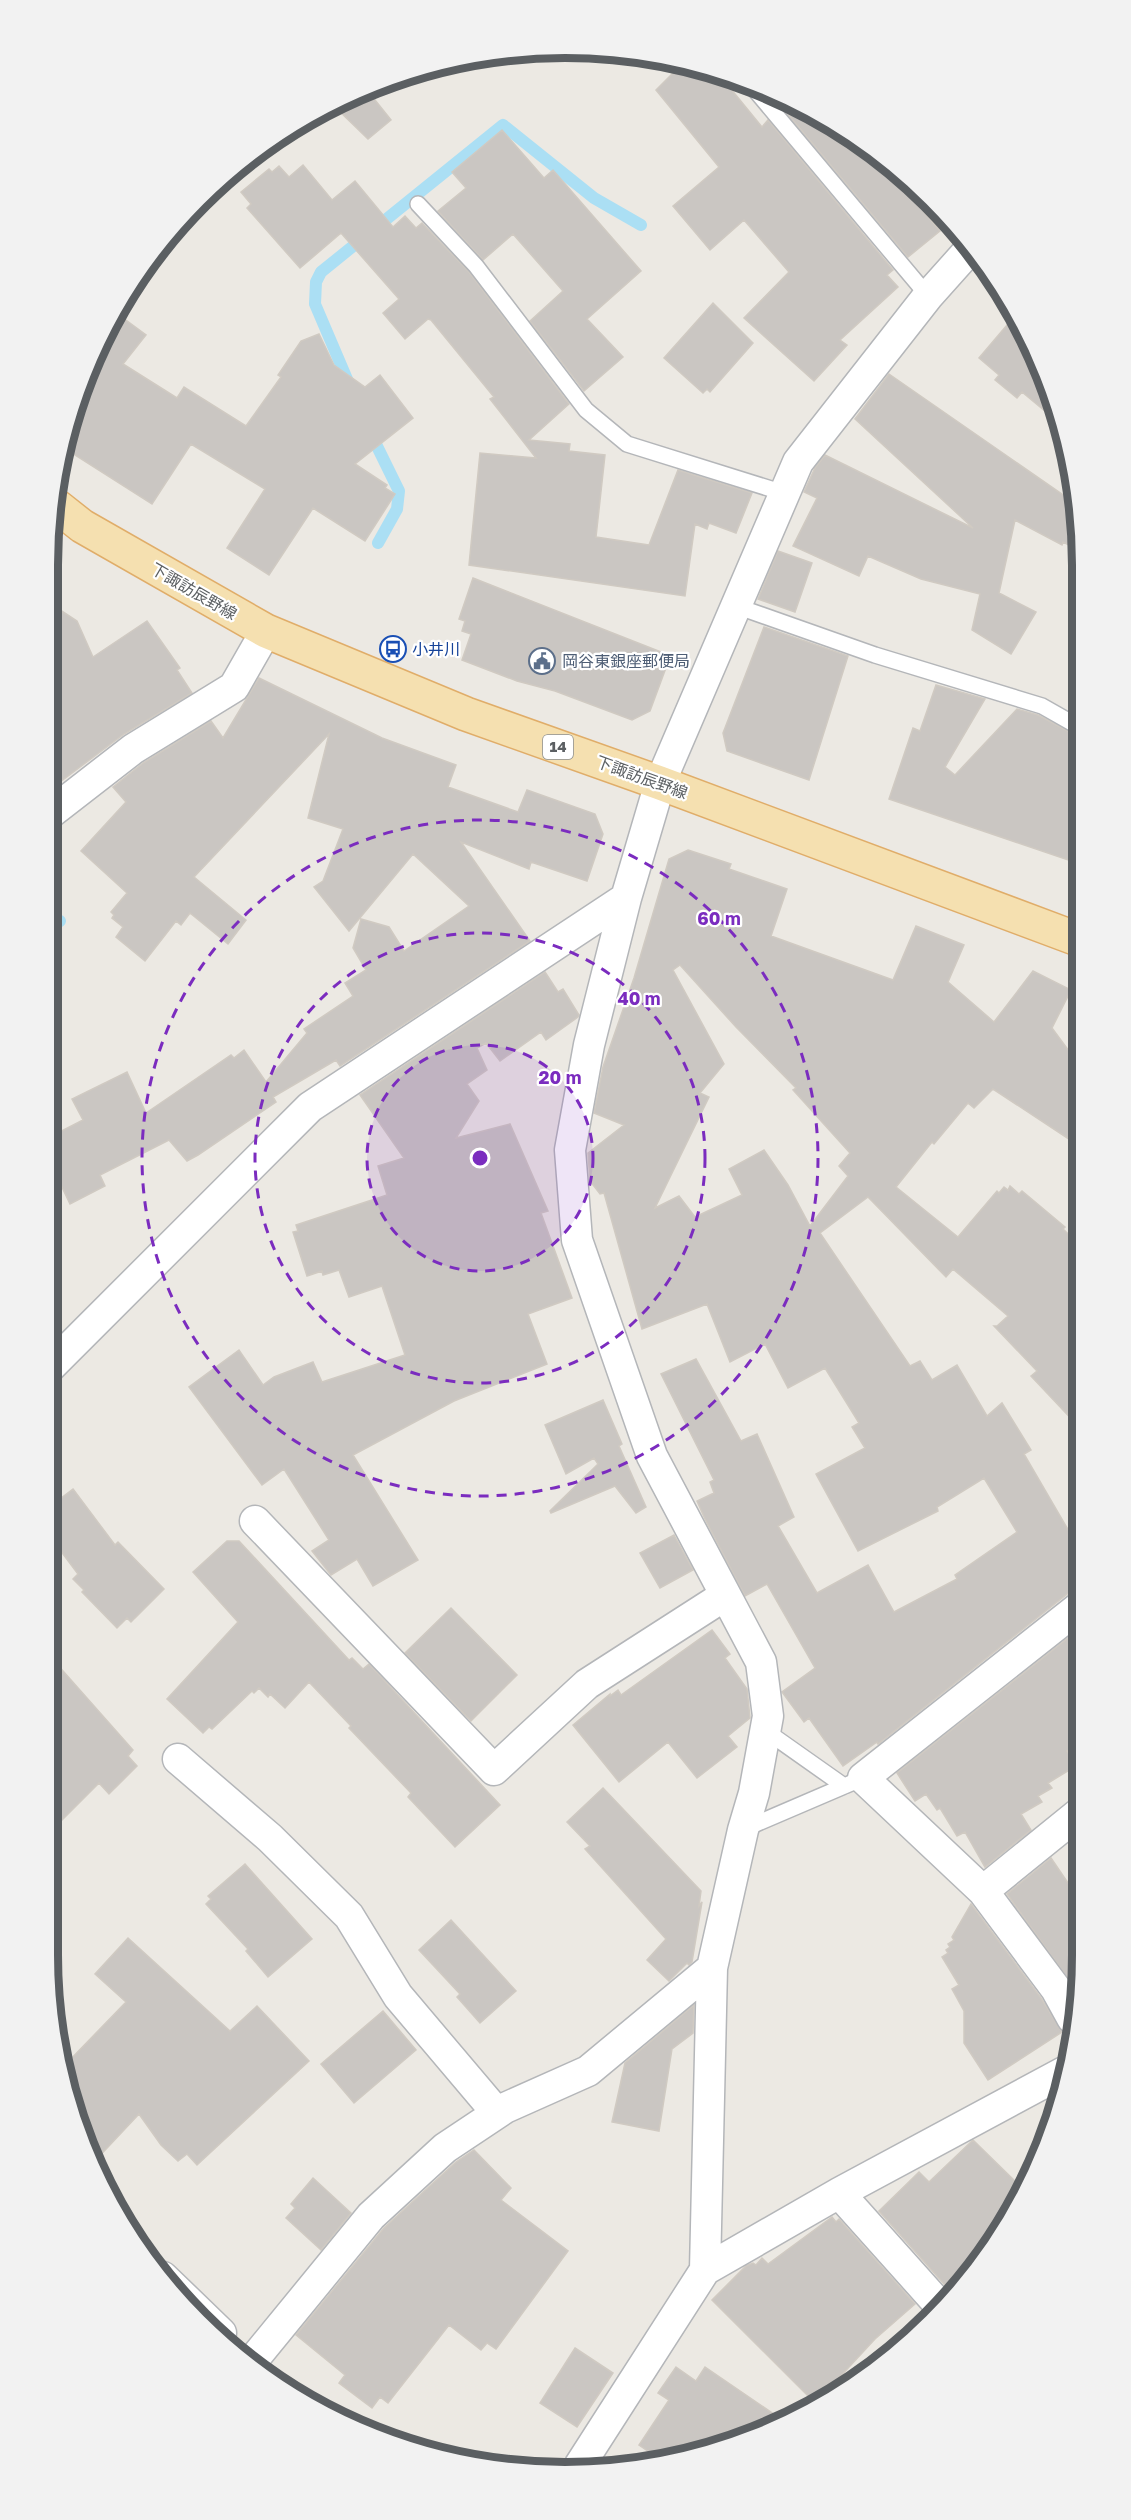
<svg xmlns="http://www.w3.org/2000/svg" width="1131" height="2520" viewBox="0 0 1131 2520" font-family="'Golos Text','Noto Sans JP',sans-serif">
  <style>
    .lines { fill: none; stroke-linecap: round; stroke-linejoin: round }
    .stream { stroke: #abdff4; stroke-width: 12 }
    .building { fill: #cac6c2; stroke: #d0cac2; stroke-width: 1.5; fill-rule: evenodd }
    .service-casing { stroke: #b4b6b9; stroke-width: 18 }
    .minor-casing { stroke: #b4b6b9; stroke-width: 33 }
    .primary-casing { stroke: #e0ad69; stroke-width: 36 }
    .service { stroke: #fff; stroke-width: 15 }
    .minor { stroke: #fff; stroke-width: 30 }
    .primary { stroke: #f5e0b0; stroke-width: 33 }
    .ring { fill: none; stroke: #7b2cbf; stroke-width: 3; stroke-dasharray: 10 8 }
    .labels { text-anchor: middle; stroke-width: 4.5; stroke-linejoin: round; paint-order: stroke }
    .shield { fill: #fff; stroke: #8c8f91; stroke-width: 1.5 }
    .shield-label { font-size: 15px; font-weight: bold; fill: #5b5f62 }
    .street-label { font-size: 16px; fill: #5b5f62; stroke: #fff }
    .transit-label { font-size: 16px; fill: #164399; stroke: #fff; text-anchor: start }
    .service-label { font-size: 16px; fill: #4e5e75; stroke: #fff; text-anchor: start }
    .rim { fill: none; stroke: #5b5f62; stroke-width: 8 }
    .centre { fill: #7b2cbf; stroke: #fff; stroke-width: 3 }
    .ring-label { font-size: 18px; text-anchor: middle; font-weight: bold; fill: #7b2cbf; stroke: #fff; stroke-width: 4.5; stroke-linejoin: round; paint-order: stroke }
  </style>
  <rect width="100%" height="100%" fill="#ece9e3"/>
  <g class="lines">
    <path class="stream" d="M350,386L315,304L316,282L321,272L503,125L594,198L641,225
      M370,432L399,491L397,509L378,543
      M48,930L60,921"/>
  </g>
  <path class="building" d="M682,64L717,72L762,127L768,120L893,270L887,275L898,287L840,340L847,345L814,381L744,318L789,272L744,220L710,250L673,206L719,167L656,90Z
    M367,90L391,120L368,139L332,104Z
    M786,102L853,135L877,156L940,231L908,257L781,106Z
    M502,130L544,178L553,170L641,271L587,319L623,357L584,391L530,321L563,291L513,234L483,260L438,211L466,188L452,172Z
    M303,165L332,200L355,181L393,227L405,216L416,228L422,223L469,272L569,404L529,440L570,444L569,451L605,455L596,537L649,545L678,470L752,493L736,533L709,523L707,529L695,524L685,596L469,565L480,453L536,458L490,399L494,397L431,320L428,319L405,339L383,313L399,299L341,233L300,268L247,208L251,204L241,192L269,169L272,172L279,166L289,177Z
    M713,303L753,343L710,392L707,389L703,393L664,358Z
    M115,312L146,335L123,364L177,398L184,387L246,426L281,377L278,375L301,341L319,334L334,365L365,387L380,375L413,418L355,464L387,485L385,488L395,494L365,541L313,508L269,575L227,548L265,489L191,444L152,504L67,450L76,399Z
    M1013,318L1043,367L1058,422L1022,392L1017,398L995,380L999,375L979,358Z
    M889,374L1079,506V550L1063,542L1062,545L1015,520L999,593L1036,612L1011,654L972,630L980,594L921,579L868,556L859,576L793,546L817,498L804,492L815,468L825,455L973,528L855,419Z
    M778,551L812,563L795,612L758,599Z
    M473,578L666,654L662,664L667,665L650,711L632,720L555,691L517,681L462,660L471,634L462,631L465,621L459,619Z
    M48,602L77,621L93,657L147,621L180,668L177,670L192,693L124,734L48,791Z
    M764,627L848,656L809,780L727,751L723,733Z
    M259,678L382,738L456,765L448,787L518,812L527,790L595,814L603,834L587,881L531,862L529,869L461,842L530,941L340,1066L336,1060L273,1097L276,1102L198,1155L187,1161L169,1140L100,1175L105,1186L70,1204L59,1181L48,1187V1138L83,1120L72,1099L127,1072L146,1113L231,1055L234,1058L244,1050L266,1082L307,1033L304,1029L353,996L345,983L366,970L353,948L361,919L389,927L404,951L469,906L413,854L349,931L314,887L323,881L343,829L308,818L329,734L194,877L246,920L228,944L190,913L181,925L176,921L145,961L116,937L123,927L112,918L114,915L111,912L127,893L81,851L126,802L113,787L143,763L211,721L223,738Z
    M936,685L985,699L945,767L955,775L1017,709L1038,715L1079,737L1080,864L889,799L913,728L920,731Z
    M688,850L731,864L729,869L787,889L771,936L893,980L916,926L964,945L948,982L994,1022L1033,971L1071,990L1052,1028L1080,1066L1081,1147L993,1089L974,1108L968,1103L934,1144L932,1142L896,1187L958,1237L997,1191L999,1193L1004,1187L1008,1190L1010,1186L1019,1194L1022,1191L1065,1227L1063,1229L1081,1246V1429L1031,1376L1037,1371L994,1326H997L1008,1316L953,1269L946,1277L868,1197L820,1233L910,1366L920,1361L932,1380L957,1365L987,1416L1002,1403L1031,1450L1024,1454L1070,1533L1082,1525V1588L1071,1591L878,1744L877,1742L843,1766L809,1718L804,1722L782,1692L815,1668L767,1584L745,1596L705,1519L697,1501L714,1493L710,1482L714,1480L661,1374L696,1359L741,1441L757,1434L794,1517L778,1526L817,1593L868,1565L894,1612L957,1579L955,1575L1017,1532L984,1478L937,1507L938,1511L858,1551L816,1474L865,1448L852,1427L859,1423L825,1368L788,1388L765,1344L730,1362L707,1304L642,1329L604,1193L600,1194L590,1181L588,1153L624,1125L594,1113L603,1067L634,978L669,859ZM680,965L736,1027L796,1088L793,1090L850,1153L839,1166L848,1176L810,1226L788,1185L764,1150L729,1169L742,1195L695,1217L679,1196L655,1208L709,1097L700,1093L724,1064L673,970Z
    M545,972L558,992L563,989L579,1015L578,1017L546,1040L541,1032L500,1061L486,1043L477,1048L487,1070L467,1084L479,1101L456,1138L510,1124L548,1211L541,1213L572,1298L528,1314L547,1364L454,1401L353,1455L418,1560L373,1586L357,1559L331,1575L312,1551L329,1540L284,1469L262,1485L189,1387L239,1350L263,1385L274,1377L313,1362L322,1382L405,1355L382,1286L349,1297L339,1270L323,1275L322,1271L307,1276L293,1232L298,1231L296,1225L387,1195L378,1166L404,1158L360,1095Z
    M603,1400L622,1444L619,1446L646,1507L636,1513L615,1486L551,1513L550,1511L598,1464L594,1458L566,1474L545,1425Z
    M73,1489L115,1545L118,1542L164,1589L131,1622L127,1618L117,1628L82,1592L84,1590L73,1579L78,1574L48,1534V1508Z
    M674,1535L693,1570L660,1588L640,1553Z
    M227,1541H239L349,1660L352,1658L363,1669L369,1664L500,1805L455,1847L408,1797L411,1793L349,1728L351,1726L309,1682L285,1708L270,1694L268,1697L259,1688L254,1693L252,1691L212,1729L209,1727L203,1733L167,1699L238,1622L193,1572Z
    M451,1608L517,1675L471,1721L405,1653Z
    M1082,1627V1742L1067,1751L1076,1766L1048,1783L1052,1788L1038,1796L1042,1802L1021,1814L1031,1830L985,1867L965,1832L957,1836L940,1808L937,1810L926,1794L915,1801L897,1773Z
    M712,1630L730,1654L725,1658L747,1689L750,1718L728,1736L737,1747L697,1778L668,1742L619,1782L573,1725L610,1694V1696L618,1690L621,1695Z
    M48,1654L133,1750L128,1756L137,1766L109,1794L99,1783L48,1834Z
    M603,1788L701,1891L699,1906L702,1902L692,1962L689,1965L687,1963L669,1981L647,1960L666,1939L585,1849L590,1846L567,1822Z
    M1051,1858L1083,1905V1955L1077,1991L1007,1894Z
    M245,1864L312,1939L268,1977L246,1951L248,1949L206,1904L211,1899L208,1896Z
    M971,1904L1041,1998L1062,2032L988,2080L964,2043V2011L952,1989L959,1985L942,1957L948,1953L946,1950L950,1947L948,1944L954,1940L952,1937Z
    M451,1920L516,1991L480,2023L457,1997L460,1994L419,1950Z
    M128,1938L230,2031L257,2006L309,2061L197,2165L187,2154L178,2161L161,2145L139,2114L94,2162L76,2121L66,2064L126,2002L95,1974Z
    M694,2005L693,2033L672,2049L659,2131L612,2122L625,2063Z
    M383,2011L416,2050L354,2103L321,2064Z
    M973,2140L1017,2183V2193L976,2270L953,2294L879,2211L919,2172L929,2182Z
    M474,2150L511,2188L501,2200L568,2251L496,2349L487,2343L481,2350L449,2325L388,2403L380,2397L372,2408L339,2383L345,2375L296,2335L384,2228L456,2162Z
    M313,2178L351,2213L321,2250L286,2218L295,2208L291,2204Z
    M832,2217L836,2222L839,2219L915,2304L875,2339L826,2392L823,2389L813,2401L712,2300L746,2266L753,2263L756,2265L762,2258L768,2264Z
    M575,2348L613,2373L577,2427L540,2403Z
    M676,2367L696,2381L705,2367L781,2419L664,2462L639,2445L669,2400L658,2393Z"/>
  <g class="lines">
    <defs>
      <path id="service" d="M750,84L928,296
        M418,204L476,266L586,410L627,444L784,493
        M736,606L875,655L1042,706L1079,727
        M766,1731L844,1786
        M744,1829L863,1778"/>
      <path id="minor" d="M48,815L133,749L234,687L266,631
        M48,1369L310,1107L626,898
        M255,1521L494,1770L587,1684L724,1596
        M1082,1605L863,1778L983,1891L1083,1810
        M178,1759L270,1838L349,1916L398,1996L497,2113
        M983,1891L1056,1989L1072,2018
        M839,2193L941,2307
        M705,2270L712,1968L743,1830L754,1793L768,1716L761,1662L652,1456L577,1240L570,1150L589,1045L626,898L660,783L798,462L928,296L970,249
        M163,2277L221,2333
        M254,2359L371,2216L445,2148L505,2108L588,2071L712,1968
        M576,2471L705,2270L839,2193L1064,2072"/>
      <path id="primary" d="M58,507L82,526L266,631L466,714L660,783L1080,940"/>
    </defs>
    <use href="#service" class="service-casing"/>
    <use href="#minor" class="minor-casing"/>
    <use href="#primary" class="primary-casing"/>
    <use href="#service" class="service"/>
    <use href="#minor" class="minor"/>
    <use href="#primary" class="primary"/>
  </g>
  <circle cx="480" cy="1158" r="113" fill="#7b2cbf" fill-opacity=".12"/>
  <g class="ring">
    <circle cx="480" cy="1158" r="113"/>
    <circle cx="480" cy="1158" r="225"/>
    <circle cx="480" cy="1158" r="338"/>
  </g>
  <defs>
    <symbol id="bus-ring" viewBox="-11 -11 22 22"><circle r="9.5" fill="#fff" stroke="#1a4fb4" stroke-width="1.5"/><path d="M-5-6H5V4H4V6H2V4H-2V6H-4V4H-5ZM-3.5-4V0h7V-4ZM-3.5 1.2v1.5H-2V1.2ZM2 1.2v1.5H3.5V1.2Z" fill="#1a4fb4"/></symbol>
    <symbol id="civic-ring" viewBox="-11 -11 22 22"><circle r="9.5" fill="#fff" stroke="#5c6f8a" stroke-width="1.5"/><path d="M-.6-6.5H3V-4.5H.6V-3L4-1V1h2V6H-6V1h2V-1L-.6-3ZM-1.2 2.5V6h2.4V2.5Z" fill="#5c6f8a"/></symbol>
  </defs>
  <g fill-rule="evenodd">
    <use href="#bus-ring" x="378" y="634" width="30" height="30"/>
    <use href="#civic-ring" x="527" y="646" width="30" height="30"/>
  </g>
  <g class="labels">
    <rect class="shield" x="543" y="735" width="30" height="24" rx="4.5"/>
    <g class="shield-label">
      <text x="558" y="752">14</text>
    </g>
    <g class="street-label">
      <text transform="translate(194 591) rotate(30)" y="6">下諏訪辰野線</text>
      <text transform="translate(642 777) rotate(20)" y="6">下諏訪辰野線</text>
    </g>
    <g class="transit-label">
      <text x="412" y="655">小井川</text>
    </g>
    <g class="service-label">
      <text x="562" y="667">岡谷東銀座郵便局</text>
    </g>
  </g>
  <path d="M0 0H1131V2520H0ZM565 58H565A507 507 0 0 1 1072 565V1955A507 507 0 0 1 565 2462H565A507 507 0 0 1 58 1955V565A507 507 0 0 1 565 58Z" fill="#f2f2f2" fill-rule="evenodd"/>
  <path class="rim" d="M565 58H565A507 507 0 0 1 1072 565V1955A507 507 0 0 1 565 2462H565A507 507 0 0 1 58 1955V565A507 507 0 0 1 565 58Z"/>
  <circle cx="480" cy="1158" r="9" class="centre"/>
  <g class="ring-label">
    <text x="719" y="925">60 m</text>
    <text x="639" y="1005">40 m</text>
    <text x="560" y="1084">20 m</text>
  </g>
</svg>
